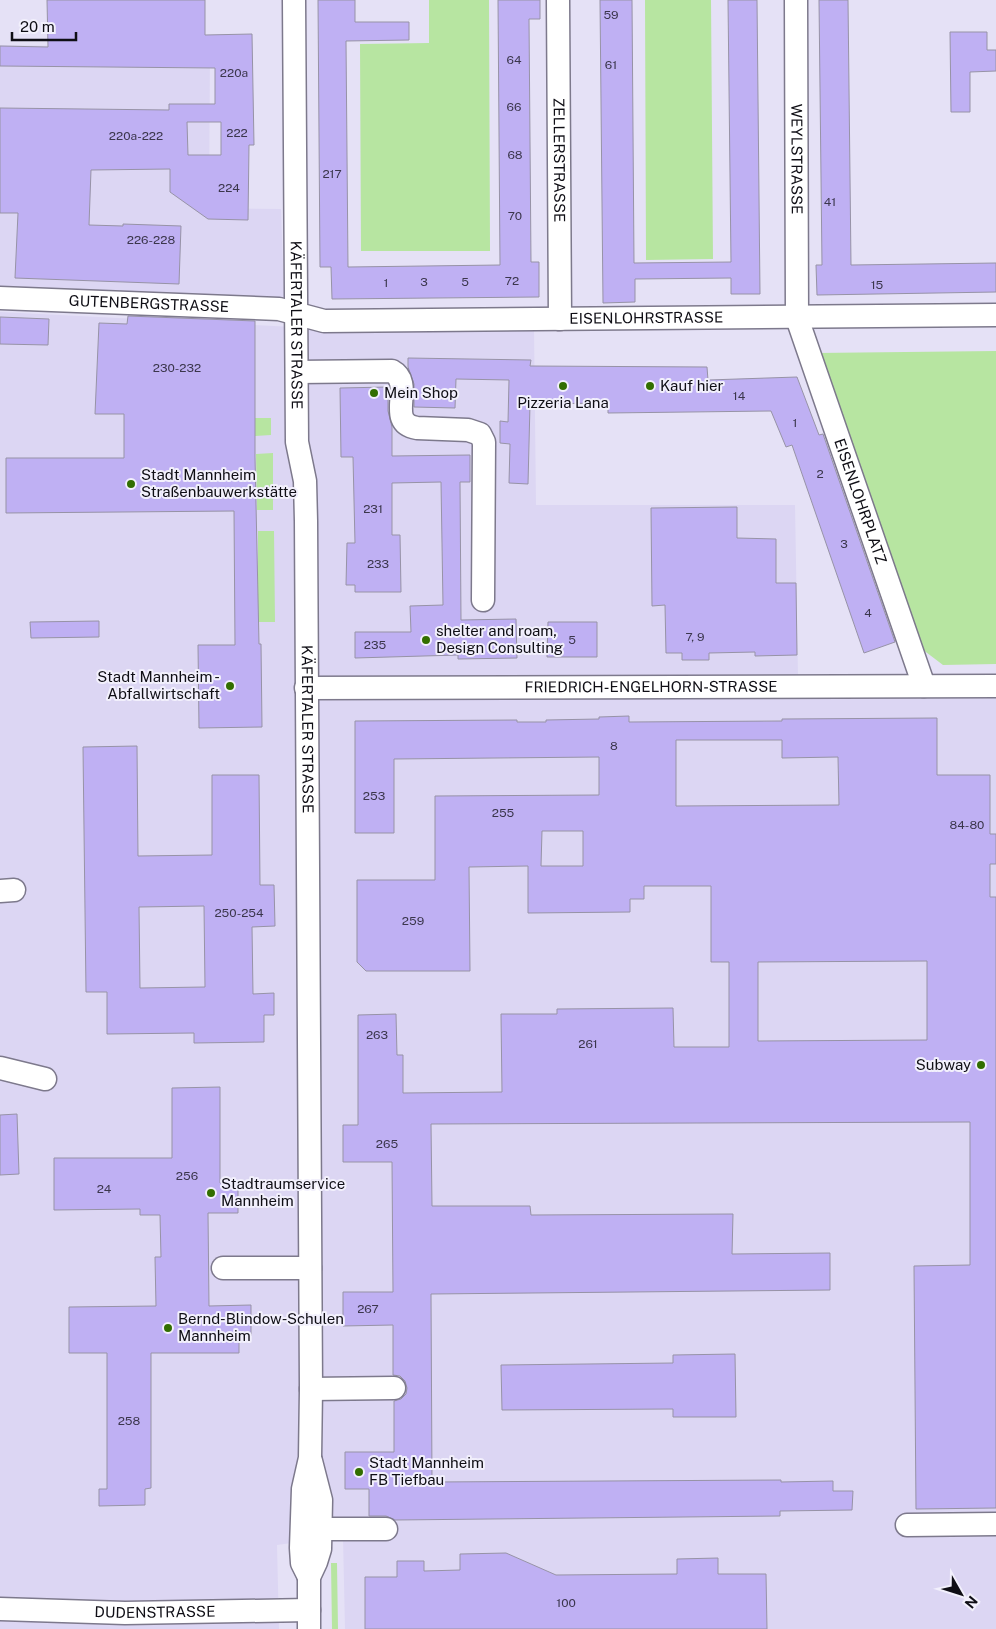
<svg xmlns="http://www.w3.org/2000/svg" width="996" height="1629" viewBox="0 0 996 1629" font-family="'Public Sans',sans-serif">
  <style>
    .built { fill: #dcd6f3 }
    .green { fill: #b7e5a1 }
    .building { fill: #bfb0f3; stroke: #9793a6; fill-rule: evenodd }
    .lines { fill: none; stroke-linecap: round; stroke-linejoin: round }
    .minor-casing { stroke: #7d798c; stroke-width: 25 }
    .minor { stroke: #fff; stroke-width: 22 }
    .poi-dot { fill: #326e00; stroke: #f2f0fc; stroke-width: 2 }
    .labels { text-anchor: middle; stroke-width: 4; stroke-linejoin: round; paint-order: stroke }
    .number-label { font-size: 12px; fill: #3b364c }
    .street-label { font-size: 15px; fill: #0f0e15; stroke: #f2f0fc }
    .poi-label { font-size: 15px; fill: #0f0e15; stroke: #f2f0fc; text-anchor: start }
  </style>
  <rect width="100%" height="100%" fill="#e5e1f6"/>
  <path class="built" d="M0,45L210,48L209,208L281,209L284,298L0,286Z
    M0,312L313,328L534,329L536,505H795L798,676L996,690V1629H345L343,1536L277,1545L279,1629H0Z"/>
  <path class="green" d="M429,0H489L490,251H361L360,44L429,43Z
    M645,0H711L713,259L646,260Z
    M996,351V664L943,665L914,643L815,353Z
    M255,418H271V435L255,436Z
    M273,453V510H257L256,454Z
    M258,531H274L275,622H258Z
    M331,1563H337L338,1629H332Z"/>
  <path class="building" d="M47,0H205V35L252,34L254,145H249L248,220L208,219L170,192V169L91,170L89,225L123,226V224L181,226L179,284L15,278L18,213H0V108L169,110V104H215V68L0,66V46L48,47ZM187,122H221V155H188Z
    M318,0H355V22H409V40L346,41L348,267L500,265L498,0H540V19H529L531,262H539V297L332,299L331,267H320Z
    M600,0H632L634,263L731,262L728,0H757L760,294H731V278L635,279V302L603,303Z
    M819,0H848L851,265L996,263V292L817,295L816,265H822Z
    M950,32H987V50H996V71L970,72V112H951Z
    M128,316L255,321V457L259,644H261L262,727L199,728L198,645H235L234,511L6,513V458H124V414H95L99,323L127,324Z
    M0,317L49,319L48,345L0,344Z
    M408,358L531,360L530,366L707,367L708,380L797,377L819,435L823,434L895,642L864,653L792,445L786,447L771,411L608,413V403L530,404L528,484L509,483L510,444L500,443V421L508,422L509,380L456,379L455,408L414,407V384L408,367Z
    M388,387V411L392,427V456L470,455V482H460L461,620L516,619L517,658L458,659V655L355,658V632H411L410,606L443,605L441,482L392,483V535H400L401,592H355V585H346L347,543H355L353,457H341L340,388Z
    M737,507V538L776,539V583H796L797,655L755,656V652L709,653V660H682V653H666L665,605L652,606L651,508Z
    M99,621V637L31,638L30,622Z
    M548,622H597V657H547Z
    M629,716V722L782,721V719L937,718V775H990V834H996V864H990V897H996V1508L916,1509L914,1266L970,1265V1122L431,1124L432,1206H530L531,1215L733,1214L732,1254L830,1253V1290L431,1294L432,1482L781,1480V1482L833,1481V1491H853L852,1510L780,1511V1516L395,1520L386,1516H369V1489H345V1452H394V1401L401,1399L406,1394L407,1388L405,1381L400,1376L393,1375V1325L343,1326V1292H393L392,1162H343V1125H358V1015L396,1014L397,1055H403V1093L502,1092L501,1014H557V1009L673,1008L674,1047H729V962H711V886H644V899H630V912L528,913V866L469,867L470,971H366L357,962V880H435V796L599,795V757L394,759V833H355V721L517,720V722H546V720L599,719V717ZM676,740H782V758L838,757L839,805L676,806ZM542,831H583V866H541ZM927,961V1040L758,1041V962Z
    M137,746L138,856L212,855V775H259L260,885H274L275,926L252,927L253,994L274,993V1015H264V1042L194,1043V1033L107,1034V992H86L83,747ZM204,906L205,987L140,988L139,907Z
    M220,1087V1183H238V1213H208L209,1306L251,1305V1336H239V1353H151V1488L145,1489V1505L99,1506V1489H107V1353H69V1307L156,1306L155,1257H161L160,1215H140V1209L54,1210V1158H172V1088Z
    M17,1114L19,1174L0,1175V1115Z
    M735,1354L736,1417H673V1409L502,1410L501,1365L673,1363V1355Z
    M506,1553L556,1575L677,1574V1559L718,1558V1574H766L767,1629H365V1577H397V1561H424V1571L460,1570V1554Z"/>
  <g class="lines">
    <defs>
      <g id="minor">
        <path id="s1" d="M294,0L297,442L305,481L306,521L311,1389L310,1458L303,1489L301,1548L302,1563L309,1577"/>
        <path id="s2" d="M558,0L560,319"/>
        <path id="s3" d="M796,0L797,318L924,686"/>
        <path id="s4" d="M0,298L279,309L324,321L996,315"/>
        <path d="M297,372L392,371C416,384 384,423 417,428L468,430L480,434L484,442L483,600"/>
        <path id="s5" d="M306,688L996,686"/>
        <path d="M0,891L14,890"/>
        <path d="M0,1068L45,1079"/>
        <path d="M223,1268H310"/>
        <path d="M311,1389L394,1388"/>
        <path d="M907,1525L996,1524"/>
        <path d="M320,1529H386"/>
        <path id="s6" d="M0,1609L125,1613L309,1610"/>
        <path d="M309,1629V1577L316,1562L320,1549L321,1500L311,1461"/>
      </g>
    </defs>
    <use href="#minor" class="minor-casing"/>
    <use href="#minor" class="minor"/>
  </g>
  <g class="poi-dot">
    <circle cx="563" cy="386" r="5"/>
    <circle cx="650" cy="386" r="5"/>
    <circle cx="374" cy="393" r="5"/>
    <circle cx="131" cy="484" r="5"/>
    <circle cx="426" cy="640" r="5"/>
    <circle cx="230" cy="686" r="5"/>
    <circle cx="981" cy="1065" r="5"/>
    <circle cx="211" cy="1193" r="5"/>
    <circle cx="168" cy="1328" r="5"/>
    <circle cx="359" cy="1472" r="5"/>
  </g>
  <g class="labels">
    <g class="number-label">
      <text x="611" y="19">59</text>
      <text x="514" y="64">64</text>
      <text x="611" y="69">61</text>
      <text x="234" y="77">220a</text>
      <text x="514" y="111">66</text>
      <text x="237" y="137">222</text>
      <text x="136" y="140">220a-222</text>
      <text x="515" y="159">68</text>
      <text x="332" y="178">217</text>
      <text x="229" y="192">224</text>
      <text x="830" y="206">41</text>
      <text x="515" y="220">70</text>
      <text x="151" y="244">226-228</text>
      <text x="512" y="285">72</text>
      <text x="424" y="286">3</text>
      <text x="465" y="286">5</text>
      <text x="386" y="287">1</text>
      <text x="877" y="289">15</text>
      <text x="177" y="372">230-232</text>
      <text x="739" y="400">14</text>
      <text x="795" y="427">1</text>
      <text x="820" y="478">2</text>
      <text x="373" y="513">231</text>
      <text x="844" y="548">3</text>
      <text x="378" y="568">233</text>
      <text x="868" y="617">4</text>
      <text x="695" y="641">7, 9</text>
      <text x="572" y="644">5</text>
      <text x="375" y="649">235</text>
      <text x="614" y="750">8</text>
      <text x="374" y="800">253</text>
      <text x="503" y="817">255</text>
      <text x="967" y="829">84-80</text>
      <text x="239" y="917">250-254</text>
      <text x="413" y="925">259</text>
      <text x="377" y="1039">263</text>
      <text x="588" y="1048">261</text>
      <text x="387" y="1148">265</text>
      <text x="187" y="1180">256</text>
      <text x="104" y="1193">24</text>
      <text x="368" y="1313">267</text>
      <text x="129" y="1425">258</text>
      <text x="566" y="1607">100</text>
    </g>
    <g class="street-label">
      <text dy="5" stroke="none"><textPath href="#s3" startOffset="159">WEYLSTRASSE</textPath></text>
      <text dy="5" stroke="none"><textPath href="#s2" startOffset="160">ZELLERSTRASSE</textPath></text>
      <text dy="5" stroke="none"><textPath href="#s4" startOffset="149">GUTENBERGSTRASSE</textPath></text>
      <text dy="5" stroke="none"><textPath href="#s4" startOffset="648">EISENLOHRSTRASSE</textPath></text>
      <text dy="5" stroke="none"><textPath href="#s1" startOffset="325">KÄFERTALER STRASSE</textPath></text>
      <text dy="5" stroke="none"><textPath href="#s3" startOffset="512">EISENLOHRPLATZ</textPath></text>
      <text dy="5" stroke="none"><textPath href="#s5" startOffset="345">FRIEDRICH-ENGELHORN-STRASSE</textPath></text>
      <text dy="5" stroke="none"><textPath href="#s1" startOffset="730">KÄFERTALER STRASSE</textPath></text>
      <text dy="5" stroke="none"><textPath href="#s6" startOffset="155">DUDENSTRASSE</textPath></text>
    </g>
    <g class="poi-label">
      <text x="660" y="391">Kauf hier</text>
      <text x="384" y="398">Mein Shop</text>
      <text x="563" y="408" text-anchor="middle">Pizzeria Lana</text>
      <text x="141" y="480">Stadt Mannheim<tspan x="141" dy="17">Straßenbauwerkstätte</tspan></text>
      <text x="436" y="636">shelter and roam,<tspan x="436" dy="17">Design Consulting</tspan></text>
      <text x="220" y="682" text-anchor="end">Stadt Mannheim -<tspan x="220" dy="17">Abfallwirtschaft</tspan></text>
      <text x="971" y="1070" text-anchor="end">Subway</text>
      <text x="221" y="1189">Stadtraumservice<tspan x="221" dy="17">Mannheim</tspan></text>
      <text x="178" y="1324">Bernd-Blindow-Schulen<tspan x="178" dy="17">Mannheim</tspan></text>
      <text x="369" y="1468">Stadt Mannheim<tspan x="369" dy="17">FB Tiefbau</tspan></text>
    </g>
  </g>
  <g transform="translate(961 1594) rotate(129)" stroke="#f2f0fc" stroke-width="4" paint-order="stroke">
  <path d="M0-4L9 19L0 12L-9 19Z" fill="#0f0e15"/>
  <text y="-8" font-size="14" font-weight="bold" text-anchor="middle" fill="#0f0e15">N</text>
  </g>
  <path d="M12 32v8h64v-8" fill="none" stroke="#0f0e15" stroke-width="2.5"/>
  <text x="20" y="32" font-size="15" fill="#0f0e15" stroke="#f2f0fc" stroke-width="4" paint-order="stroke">20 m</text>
</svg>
